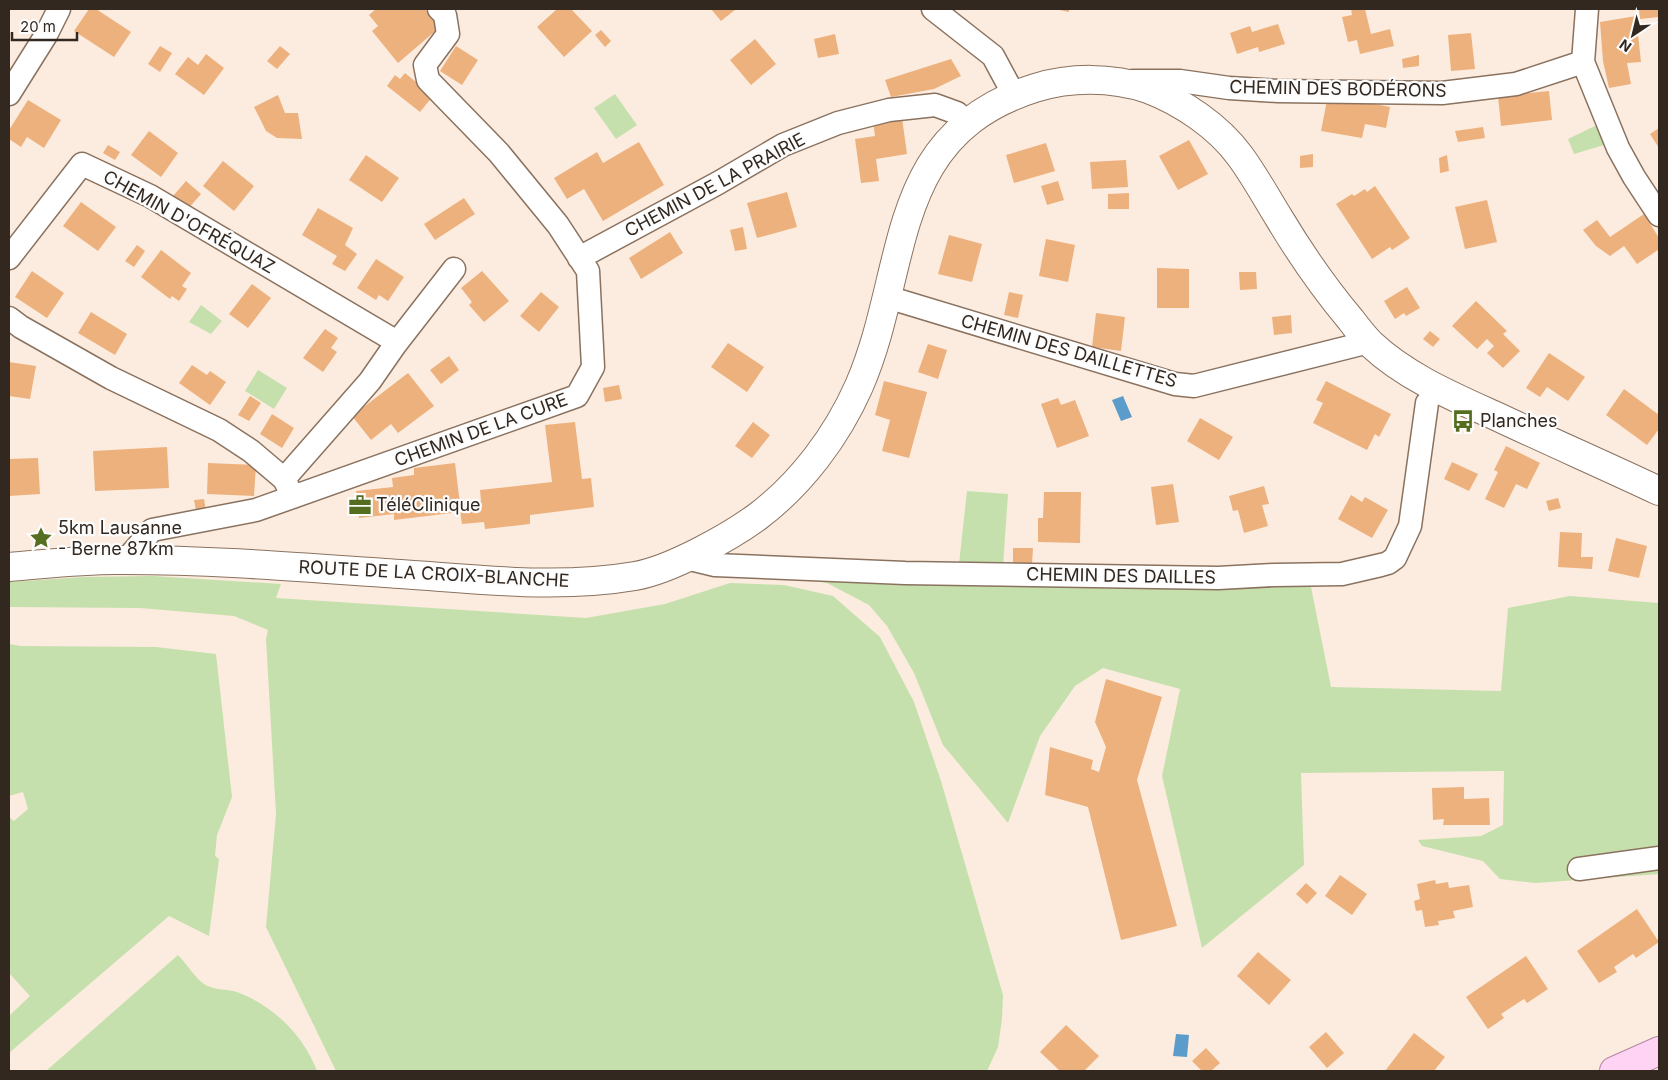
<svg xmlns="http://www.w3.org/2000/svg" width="1668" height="1080" viewBox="0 0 1668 1080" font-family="Inter,sans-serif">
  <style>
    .green { fill: #c5e0ad }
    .water { fill: #5b9ccb }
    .building { fill: #edb17e }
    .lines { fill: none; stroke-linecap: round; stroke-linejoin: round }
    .minor-casing { stroke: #8a725f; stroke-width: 25 }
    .tertiary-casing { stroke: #8a725f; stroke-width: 30 }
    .primary-casing { stroke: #b684a5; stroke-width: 30 }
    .minor { stroke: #fff; stroke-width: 22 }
    .tertiary { stroke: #fff; stroke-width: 28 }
    .primary { stroke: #fed3f4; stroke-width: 28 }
    .labels { text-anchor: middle; stroke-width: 4.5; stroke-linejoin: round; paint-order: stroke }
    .street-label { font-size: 18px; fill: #322820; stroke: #fcfcfc }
    .poi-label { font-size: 18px; fill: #322820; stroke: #fcfcfc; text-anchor: start }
  </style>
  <rect width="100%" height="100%" fill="#fcecdf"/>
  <path class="green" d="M615,94L637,125L616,139L594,108Z
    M1597,125L1604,145L1574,154L1568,139Z
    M201,305L222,321L211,334L189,322Z
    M258,370L287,388L274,409L245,391Z
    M967,491L1008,494L1003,567L959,564Z
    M153,576L281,584L276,598L586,618L665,604L730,583L784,585L833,596L880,637L914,702L941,781L1003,995L1002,1019L998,1047L987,1071H336L266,927L276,814L266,639L268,630L234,616L140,608L9,607V582L83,577Z
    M791,577L1310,582L1331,687L1501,691L1508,608L1570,596L1659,603V874L1536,883L1500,879L1483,861L1422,846L1418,840L1481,836L1503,825L1504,771L1301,773L1304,865L1202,948L1162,776L1180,689L1103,668L1075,686L1040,736L1008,823L943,745L914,673L887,626L869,605L827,583Z
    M9,644L21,646L156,647L216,654L232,797L217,835L215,856L219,859L209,936L169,916L9,1053V1016L30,996L9,973V817L14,821L28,809L23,792L9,796Z
    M178,955C186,963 195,978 204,984C212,990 227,989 237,992C273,1005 304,1036 317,1071H46Z"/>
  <path class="water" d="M1123,396L1132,417L1121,421L1112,400Z
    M1176,1034L1189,1035L1187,1057L1173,1056Z"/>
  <path class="building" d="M89,9H96L131,32L114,57L74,31Z
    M376,9H425L440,27L398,63L372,31L378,26L369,15Z
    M557,9H571L592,31L564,57L537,27Z
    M711,9H736L721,21Z
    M1055,9H1069V12Z
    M1351,9H1365L1371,34L1390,29L1394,46L1360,54L1357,40L1348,42L1342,17L1352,15Z
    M1639,9H1659V17L1640,19Z
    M1636,16L1641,62L1627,63L1631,84L1609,88L1603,61L1600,22Z
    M1278,24L1285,44L1259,52L1258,47L1237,54L1230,33L1250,26L1252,32Z
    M601,30L611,41L605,47L595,35Z
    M1471,33L1475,69L1451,71L1448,35Z
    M835,34L839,54L818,58L814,39Z
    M755,39L776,64L751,85L730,60Z
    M160,46L172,53L160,72L148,64Z
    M280,46L290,54L277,69L267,61Z
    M456,46L478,60L462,85L440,71Z
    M206,54L224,68L204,95L175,74L188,57L198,65Z
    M1419,55V66L1403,68L1402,59Z
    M951,59L961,76L934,89L891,97L885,80Z
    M405,73L433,96L420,112L387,86L395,75L400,79Z
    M1549,91L1552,120L1501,126L1498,96Z
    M278,95L285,113H298L302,139L277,138L266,131L254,107Z
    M1328,95L1390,107L1386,128L1365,124L1362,138L1321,131Z
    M28,100L61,120L44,148L27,137L21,147L9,139V130Z
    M902,118L907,154L876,159L879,181L861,183L855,139L875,136L873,122Z
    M1483,127L1485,138L1458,142L1455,131Z
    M1659,128V148L1650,134Z
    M149,131L178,153L161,177L131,155Z
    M1189,140L1208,174L1178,190L1159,156Z
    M639,142L664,185L603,221L584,189L567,199L554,178L597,152L603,163Z
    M1046,143L1055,171L1014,183L1006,155Z
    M108,145L120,152L115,160L103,153Z
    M1313,154V167L1300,168V156Z
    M366,155L399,178L382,202L349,180Z
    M1447,155L1449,171L1440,173L1439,158Z
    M1126,160L1128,187L1092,189L1090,162Z
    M223,161L254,186L234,211L203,186Z
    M186,181L201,194L188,209L173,196Z
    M1058,181L1064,200L1047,205L1041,186Z
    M1375,186L1410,238L1392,250L1390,247L1372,259L1336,204L1352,194L1354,196L1365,189L1367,192Z
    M787,192L797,227L757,238L747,203Z
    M1129,193V209H1108V194Z
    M464,198L475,214L435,240L424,224Z
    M1487,200L1497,242L1465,249L1455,207Z
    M81,202L116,227L98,251L63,226Z
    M318,208L353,228L345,245L357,254L345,271L332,264L337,256L302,235Z
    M1644,214L1659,238V245L1658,250L1637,264L1624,246L1610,256L1596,246L1583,230L1597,220L1610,237Z
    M743,227L747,249L735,251L730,230Z
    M670,232L683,253L641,279L629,258Z
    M949,235L982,244L972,282L938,274Z
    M1046,239L1075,245L1068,282L1039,276Z
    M137,245L145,251L134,267L125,261Z
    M161,250L191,273L182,286L187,289L179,301L172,296L170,299L141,277Z
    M376,259L404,277L388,301L379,295L376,300L357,288Z
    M1157,268L1189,269V308H1157Z
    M32,271L64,293L47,318L15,297Z
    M482,271L509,301L484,322L469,305L472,302L461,288Z
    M1239,272H1256L1257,289L1240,290Z
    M252,284L271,298L248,328L229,314Z
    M1407,287L1420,308L1406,316L1404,313L1395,319L1384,301Z
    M541,292L559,307L539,332L520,316Z
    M1009,292L1023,295L1018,318L1004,315Z
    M1476,301L1507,331L1503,334L1520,351L1503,368L1487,353L1494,346L1487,339L1477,349L1452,326Z
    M91,312L127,334L115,355L78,333Z
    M1096,313L1125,317L1121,351L1092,347Z
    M1291,315L1292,333L1274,335L1272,317Z
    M325,329L338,338L331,348L337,352L323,372L303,358Z
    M1430,331L1440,339L1433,347L1423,339Z
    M728,343L764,367L747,392L711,367Z
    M928,344L947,350L938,379L918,372Z
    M1549,353L1585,377L1568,401L1547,387L1540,397L1526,388Z
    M449,356L459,370L441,384L430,370Z
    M9,362L36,366L30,399L9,396Z
    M192,365L207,375L210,371L226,382L210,405L179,383Z
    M408,373L434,406L398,433L391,424L371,440L352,416Z
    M884,381L927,392L909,458L882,451L890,420L875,415Z
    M1326,381L1391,414L1379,437L1375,434L1367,450L1313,423L1323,403L1316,400Z
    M619,385L622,399L605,402L603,388Z
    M1624,389L1659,415V429L1647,445L1606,415Z
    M250,396L261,403L249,421L238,415Z
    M1058,398L1061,405L1075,400L1089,436L1057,448L1041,404Z
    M272,414L294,428L282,448L260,434Z
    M1200,418L1233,437L1219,460L1187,441Z
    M575,422L582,479L591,478L594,507L530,515V524L485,529L484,522L462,524L460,512L394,520V514L359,518L356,491L393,487L392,478L414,475V468L455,463L460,504L481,501L480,490L552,482L545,425Z
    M753,422L770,435L752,458L735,446Z
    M1506,446L1540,463L1527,489L1516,484L1504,508L1485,499L1498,472L1494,470Z
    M167,447L169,488L95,491L93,451Z
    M38,458L40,494L9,496V459Z
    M1452,462L1478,474L1469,491L1444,479Z
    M208,463L256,465L254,496L207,494Z
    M1173,484L1179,522L1156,525L1151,487Z
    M1264,486L1269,504L1262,505L1268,526L1244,533L1238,510L1233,511L1229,496Z
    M1044,492H1081L1080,543L1038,542V518H1043Z
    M1351,495L1362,502L1365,497L1388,510L1372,538L1338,519Z
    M1558,498L1561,508L1549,511L1546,501Z
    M204,499L206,510L196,511L194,500Z
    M1560,532L1582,533L1581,557H1593L1592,569L1558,567Z
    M1616,538L1647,546L1639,578L1608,571Z
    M1013,548H1033L1032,564L1013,563Z
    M1106,679L1162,697L1137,780L1177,926L1121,940L1088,807L1045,795L1050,747L1093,760L1091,769L1099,772L1106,747L1095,722Z
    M1464,787V799L1489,798L1490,825H1443L1444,819L1433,820L1432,788Z
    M1340,875L1367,894L1352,915L1325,896Z
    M1435,880L1436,884L1448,882L1449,888L1469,885L1473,907L1453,911L1455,918L1438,921L1439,925L1425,927L1422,910L1416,911L1414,901L1420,899L1417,884Z
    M1306,883L1317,893L1307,904L1296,894Z
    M1637,909L1659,942L1636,958L1633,954L1614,967L1617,972L1599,983L1577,951Z
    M1258,952L1291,980L1269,1005L1237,976Z
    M1526,956L1548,989L1527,1003L1524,999L1501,1014L1504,1018L1488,1029L1466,997Z
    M1066,1025L1099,1056L1084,1071H1060L1040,1052Z
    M1326,1032L1344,1053L1327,1068L1309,1047Z
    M1414,1033L1445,1057L1434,1071H1385Z
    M1206,1048L1220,1063L1211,1071H1202L1192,1061Z"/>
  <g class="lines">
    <defs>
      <path id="minor" d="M933,9L993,56L1014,95
        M1587,9L1583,62L1618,148L1634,177L1659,215
        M1133,81H1180L1229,88L1278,91L1442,93L1516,84L1583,62
        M9,94L46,35L59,9
        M9,258L82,164L150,196L397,342
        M579,258L718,183L783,145L838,123L889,110L935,105L957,113L967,122
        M887,297L1175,384L1194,386L1369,342
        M9,318L21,327L111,378L219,430L251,451L284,479L293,497
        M284,479L370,381L395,345L454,269
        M686,558L715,565L905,573L1218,578L1274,575L1342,574L1381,565L1388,563L1395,558L1410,526L1427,403
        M126,560L152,530L256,510L577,396L593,367L588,271L558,225L499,153L428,80L425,65L448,34L445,15L439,9
        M1579,869L1659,858"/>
      <path id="tertiary" d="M9,567C47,564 85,559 124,560C211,560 298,567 385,573C468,578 553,590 635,576C670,570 728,538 757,517C801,484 837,436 859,386C910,269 885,135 1035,88C1071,77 1111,77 1148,89C1182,102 1218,126 1240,156C1254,175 1266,197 1279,218C1300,253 1324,288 1351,320C1357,328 1364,337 1371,344C1406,377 1454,397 1498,417C1551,442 1606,466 1659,491"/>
      <path id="primary" d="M1614,1071L1659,1051"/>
    </defs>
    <use href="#minor" class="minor-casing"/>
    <use href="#tertiary" class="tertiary-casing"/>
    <use href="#primary" class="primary-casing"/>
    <use href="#minor" class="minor"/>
    <use href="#tertiary" class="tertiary"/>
    <use href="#primary" class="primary"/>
  </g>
  <defs>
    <symbol id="bus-bare" viewBox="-9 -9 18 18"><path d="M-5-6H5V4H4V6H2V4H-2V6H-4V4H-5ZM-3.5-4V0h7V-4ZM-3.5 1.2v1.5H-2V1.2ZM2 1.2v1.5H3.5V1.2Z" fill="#556d1e" stroke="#fcfcfc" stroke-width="2.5" paint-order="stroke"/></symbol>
    <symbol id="office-bare" viewBox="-9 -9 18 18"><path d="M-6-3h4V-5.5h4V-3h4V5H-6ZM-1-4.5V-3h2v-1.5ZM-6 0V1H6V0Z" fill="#556d1e" stroke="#fcfcfc" stroke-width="2.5" paint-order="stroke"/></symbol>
    <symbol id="sight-bare" viewBox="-9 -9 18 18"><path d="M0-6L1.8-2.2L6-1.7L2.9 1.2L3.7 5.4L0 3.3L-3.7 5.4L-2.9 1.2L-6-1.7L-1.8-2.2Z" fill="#556d1e" stroke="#fcfcfc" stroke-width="2.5" paint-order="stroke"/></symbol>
  </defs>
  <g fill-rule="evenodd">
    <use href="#bus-bare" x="1447" y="405" width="32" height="32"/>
    <use href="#office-bare" x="344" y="489" width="32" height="32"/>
    <use href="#sight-bare" x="25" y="522" width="32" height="32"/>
  </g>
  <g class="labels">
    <g class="street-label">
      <text transform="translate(1338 89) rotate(1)" y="6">CHEMIN DES BODÉRONS</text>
      <text transform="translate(715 185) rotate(-28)" y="6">CHEMIN DE LA PRAIRIE</text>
      <text transform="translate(189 222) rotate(29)" y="6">CHEMIN D'OFRÉQUAZ</text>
      <text transform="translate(1069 351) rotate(16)" y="6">CHEMIN DES DAILLETTES</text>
      <text transform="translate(481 430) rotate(-20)" y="6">CHEMIN DE LA CURE</text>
      <text transform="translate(434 574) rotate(3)" y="6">ROUTE DE LA CROIX-BLANCHE</text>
      <text transform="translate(1121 576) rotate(1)" y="6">CHEMIN DES DAILLES</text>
    </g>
    <g class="poi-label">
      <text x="1480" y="427">Planches</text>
      <text x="376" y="511">TéléClinique</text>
      <text x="58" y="534">5km Lausanne<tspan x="58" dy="21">- Berne 87km</tspan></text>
    </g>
  </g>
  <rect width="1668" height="1080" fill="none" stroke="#322820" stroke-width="20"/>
  <g transform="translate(1633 35) rotate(215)" stroke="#fcfcfc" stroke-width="4" paint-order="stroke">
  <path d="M0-4L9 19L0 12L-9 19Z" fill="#322820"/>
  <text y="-8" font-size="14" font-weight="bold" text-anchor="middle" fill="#322820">N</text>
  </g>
  <path d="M12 32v8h65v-8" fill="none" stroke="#322820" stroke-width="2.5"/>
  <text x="20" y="32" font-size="15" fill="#322820" stroke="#fcfcfc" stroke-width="4" paint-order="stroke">20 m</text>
</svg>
